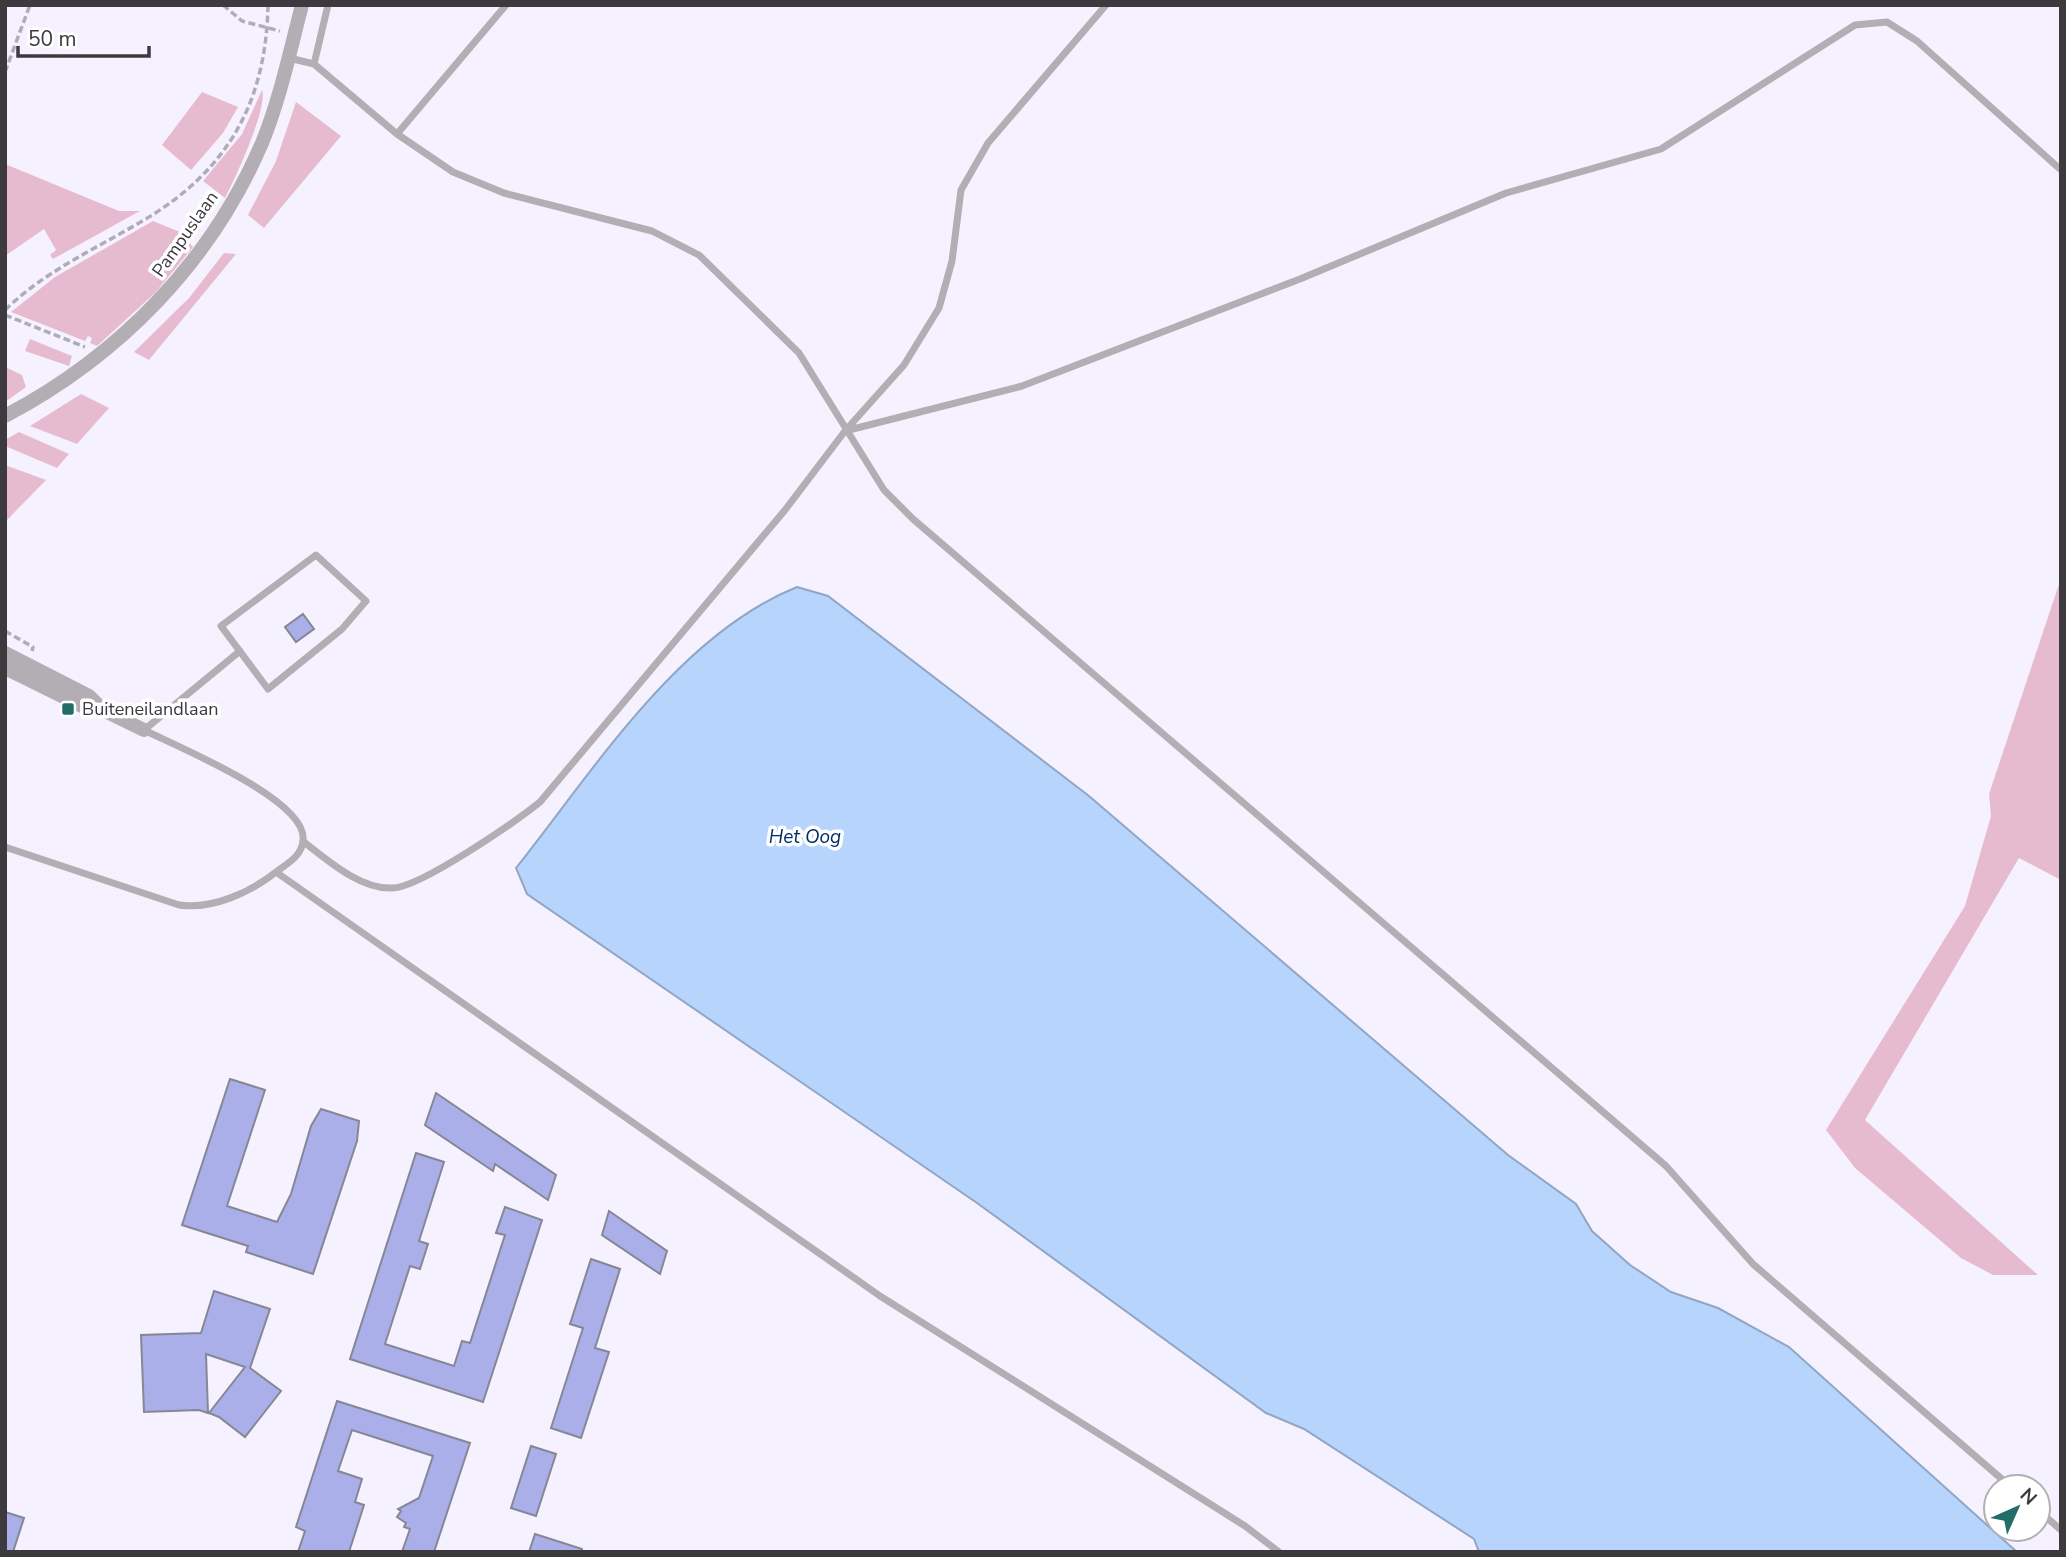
<svg xmlns="http://www.w3.org/2000/svg" width="2066" height="1557" viewBox="0 0 2066 1557" font-family="'Nunito Sans',sans-serif">
  <style>
    .green { fill: #e7bbcf }
    .water { fill: #b7d4fd; stroke: #92a6c4; stroke-width: 2 }
    .building { fill: #aaafe9; stroke: #858794; stroke-width: 2 }
    .lines { fill: none; stroke-linecap: round; stroke-linejoin: round }
    .path { stroke: #b0acb7; stroke-width: 3.5; stroke-dasharray: 7 3.5; stroke-linecap: butt }
    .service { stroke: #b3aeb3; stroke-width: 7 }
    .minor { stroke: #b3aeb3; stroke-width: 14 }
    .poi-dot { fill: #236d69; stroke: #fff; stroke-width: 2.5 }
    .labels { text-anchor: middle; stroke-width: 7; stroke-linejoin: round; paint-order: stroke }
    .street-label { font-size: 18px; fill: #3c3a3f; stroke: #fff }
    .poi-label { font-size: 18px; fill: #3c3a3f; stroke: #fff; text-anchor: start }
    .water-label { font-size: 19px; font-style: italic; fill: #002c66; stroke: #fff }
  </style>
  <rect width="100%" height="100%" fill="#f6f1ff"/>
  <path class="green" d="M262,90C268,108 235,179 225,198L203,181L242,134Z
    M202,92L238,107L223,133L191,170L162,145Z
    M296,102L341,136L264,228L248,215L276,161Z
    M5,164L119,211H140L53,259L50,255L56,250L44,229L5,256Z
    M153,221L180,232L193,247L155,293L97,346L90,343L92,338L88,336L85,341L11,312L55,277Z
    M224,253L236,254L149,360L134,352L189,298Z
    M30,339L72,356L69,366L25,351Z
    M5,367L22,375L26,387L5,402Z
    M81,394L109,408L77,444L30,426Z
    M19,432L69,454L57,468L5,446V440Z
    M5,465L46,480L5,522Z
    M2061,578V880L2019,858L1865,1120L2038,1275H1993L1961,1258L1855,1168L1826,1130L1965,906L1991,816L1989,794Z"/>
  <path class="water" d="M797,587L828,596L1089,796L1508,1155L1576,1204L1592,1231L1630,1265L1671,1292L1718,1308L1789,1347L2017,1552H1479L1474,1539L1304,1429L1266,1413L977,1203L527,894L516,868C594,770 678,635 797,587Z"/>
  <path class="building" d="M303,614L314,629L296,642L285,627Z
    M230,1079L265,1090L227,1206L277,1222L291,1194L311,1126L321,1109L359,1121L357,1141L313,1274L246,1252L248,1246L182,1225Z
    M436,1093L556,1175L548,1200L495,1164L493,1171L425,1125Z
    M416,1153L444,1162L419,1241L428,1244L420,1269L410,1266L385,1344L454,1366L462,1341L470,1343L505,1235L496,1233L505,1207L542,1220L483,1402L350,1359Z
    M609,1211L667,1251L660,1274L602,1235Z
    M591,1259L620,1269L595,1348L609,1352L581,1438L551,1428L583,1328L570,1324Z
    M214,1291L270,1309L250,1368L281,1391L245,1437L219,1417L209,1413L245,1367L206,1354L208,1413L199,1410L144,1412L141,1335L201,1333Z
    M337,1401L470,1443L434,1552H402L410,1529L404,1527L406,1523L397,1517L401,1511L398,1509L419,1498L433,1456L352,1430L338,1471L362,1479L355,1502L364,1505L349,1552H298L305,1531L296,1527Z
    M531,1446L556,1454L536,1516L511,1508Z
    M5,1512L24,1518L13,1552H5Z
    M535,1534L582,1549V1552H529Z"/>
  <g class="lines">
    <path class="path" d="M223,5L242,21L280,31
      M5,72L30,5
      M5,310C44,272 93,250 139,223C226,173 266,105 268,5
      M5,315L85,347
      M5,631L33,647L32,651"/>
    <path class="service" d="M289,58L314,64L397,134L506,5
      M314,64L328,5
      M397,134L453,172L504,193L652,231L699,255L799,353L884,490L913,519L1666,1166L1753,1264L2011,1487
      M845,431L1022,386L1300,279L1506,193L1661,149L1855,25L1887,22L1917,41L2061,170
      M316,555L366,601L342,629L268,689L221,626Z
      M240,651L144,730C176,746 308,800 303,840C302,856 288,863 276,872
      M304,842C327,860 361,890 393,888C421,887 515,822 540,802L785,510L845,431L904,365L939,308L952,261L961,190L988,143L1106,5
      M5,847L179,905C212,910 251,892 276,872L880,1296L1245,1526L1279,1552
      M2038,1510L2061,1530"/>
    <path class="minor" d="M5,416C119,356 211,262 262,143C280,99 290,51 302,5
      M5,653L89,696L103,710
      M5,668L84,707L103,710L144,730"/>
  </g>
  <rect class="poi-dot" x="61" y="702" width="14" height="14" rx="3.5"/>
  <g class="labels">
    <g class="street-label">
      <text transform="translate(185 234) rotate(-55)" y="6">Pampuslaan</text>
    </g>
    <g class="poi-label">
      <text x="82" y="715">Buiteneilandlaan</text>
    </g>
    <g class="water-label">
      <text x="805" y="843">Het Oog</text>
    </g>
  </g>
  <rect width="2066" height="1557" fill="none" stroke="#3c3a3f" stroke-width="14"/>
  <g transform="translate(2017 1508) rotate(45)"><circle r="33" fill="#ffffff" stroke="#b1b0b2" stroke-width="2"/>
  <path d="M0-5L12 26L0 18L-12 26Z" fill="#236d69"/>
  <text y="-10" font-size="19" font-weight="bold" text-anchor="middle" fill="#3c3a3f">N</text>
  </g>
  <path d="M18 46v10h131v-10" fill="none" stroke="#3c3a3f" stroke-width="3.5"/>
  <text x="28" y="46" font-size="21" fill="#3c3a3f" stroke="#ffffff" stroke-width="5" paint-order="stroke">50 m</text>
</svg>
